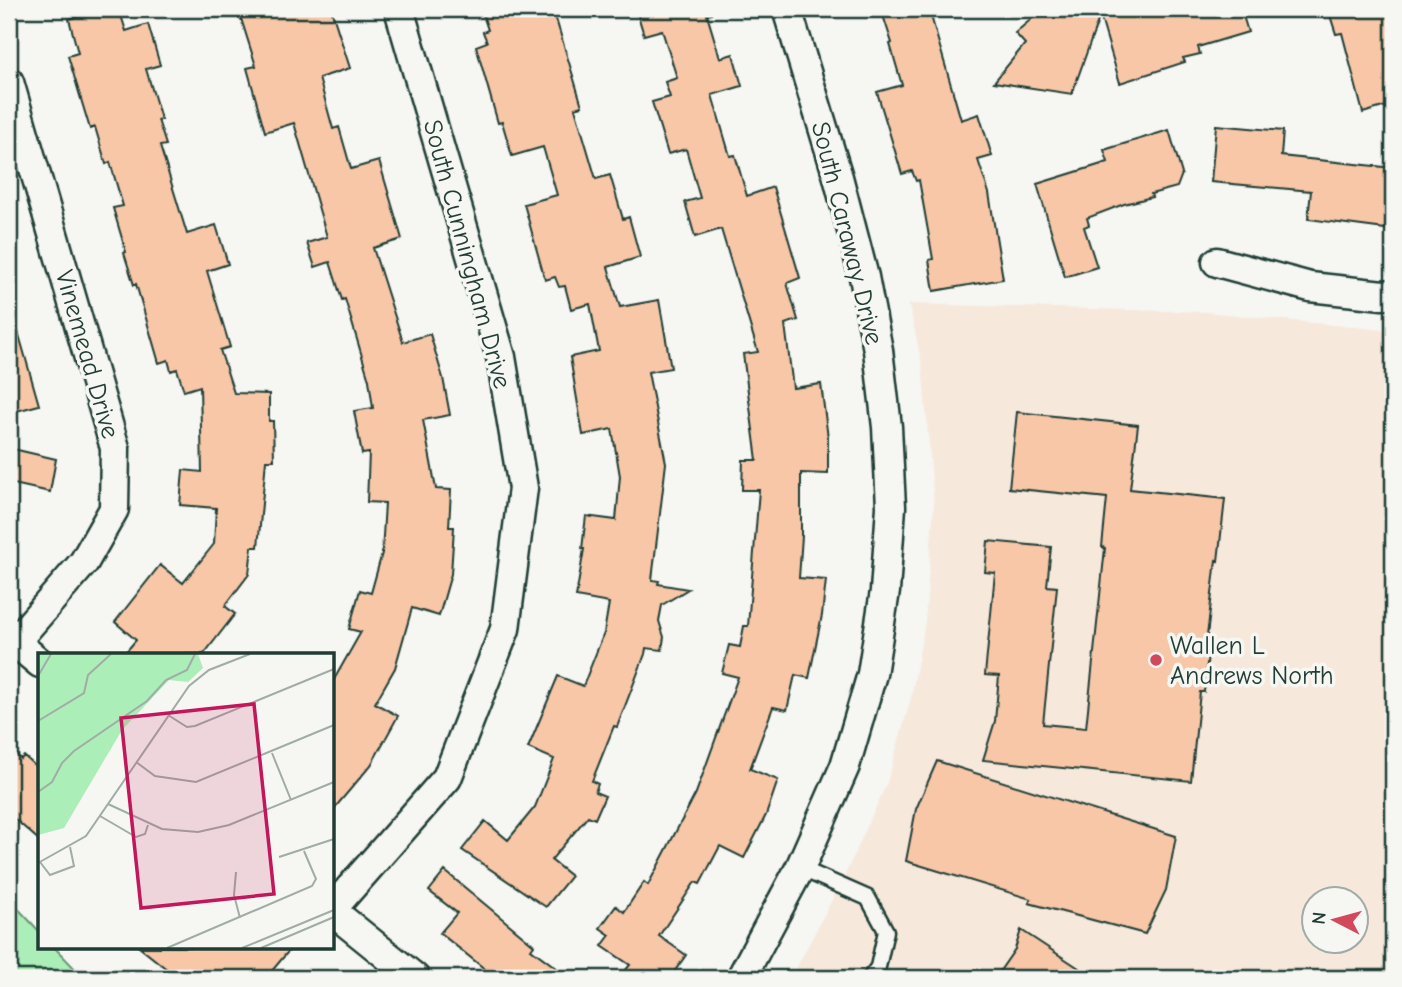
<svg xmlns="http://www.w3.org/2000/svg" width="1402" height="987" viewBox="0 0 1402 987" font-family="'Comic Neue',sans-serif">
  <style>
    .built { fill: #f7e8dc; fill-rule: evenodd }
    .green { fill: #aceeb7; stroke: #669676; stroke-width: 2 }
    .building { fill: #f8c7a8; stroke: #1f3d34; stroke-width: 2 }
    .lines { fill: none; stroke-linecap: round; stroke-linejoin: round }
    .service-casing { stroke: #1f3d34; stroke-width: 19 }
    .minor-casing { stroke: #1f3d34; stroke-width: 33 }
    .tertiary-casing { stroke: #1f3d34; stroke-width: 40 }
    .service { stroke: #f6f6f2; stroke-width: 14 }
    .minor { stroke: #f6f6f2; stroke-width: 28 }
    .tertiary { stroke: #f6f6f2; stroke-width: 35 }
    .poi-dot { fill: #d1495b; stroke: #f6f6f2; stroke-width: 2.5 }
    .labels { text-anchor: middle; stroke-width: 7; stroke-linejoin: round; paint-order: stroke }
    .street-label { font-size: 26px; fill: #1f3d34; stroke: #f6f6f2 }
    .poi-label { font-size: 26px; fill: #1f3d34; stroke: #f6f6f2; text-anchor: start }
    .inset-road { fill: none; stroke: #a0aca6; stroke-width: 2 }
    .view { fill: #c2185b; fill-opacity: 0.15; stroke: #c2185b; stroke-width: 3.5 }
    .inset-edge { fill: none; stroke: #1f3d34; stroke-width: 3.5 }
  </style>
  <rect width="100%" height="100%" fill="#f6f6f2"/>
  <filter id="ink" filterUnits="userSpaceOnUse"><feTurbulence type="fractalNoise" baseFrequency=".0143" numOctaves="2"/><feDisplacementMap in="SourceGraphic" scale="14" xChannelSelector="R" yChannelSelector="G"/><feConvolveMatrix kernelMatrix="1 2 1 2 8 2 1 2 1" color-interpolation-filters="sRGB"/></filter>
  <g filter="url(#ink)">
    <path class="built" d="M909,304L1206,312L1384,330L1393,361V978H791L845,875L887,783L911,698L925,622L934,504L922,364ZM1314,900H1356V942H1314Z"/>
    <path class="green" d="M9,899L40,932V947H54L84,978H9Z"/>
    <path class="building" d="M104,9H119L126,31L148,24L160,65L146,69L161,119L158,120L166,145L160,146L187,234L216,225L228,264L207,271L230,347L220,350L234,393L269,394V421H273L274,460H266L258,547H252L249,574L225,606L235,614L204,654H124L136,640L115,622L160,565L183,583L214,544L216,508L180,505L183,470L202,472L200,386L184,391L177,369L171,371L168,360L159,363L136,284L134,285L124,253L126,252L113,208L123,206L110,162L106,164L95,127L90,129L68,56L78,53L69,19Z
      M238,9H331L350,68L319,78L333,129L339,127L351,169L379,161L402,239L373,248L403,342L430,334L443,378L450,415L423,420L436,489L451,490L449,527H454L451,574L439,616L412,608L395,668L375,703L398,716L371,765L332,811V683L361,632L349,629L360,590L371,593L382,553L385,503L367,502L369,453L362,454L354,411L373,408L369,380L345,299L342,300L330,262L315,267L307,243L327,237L294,123L265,132L247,68L256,66Z
      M481,9H553L582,106L575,108L596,179L610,175L623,219L629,217L640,257L608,267L620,307L659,300L671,368L648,372L666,463L652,580L659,581L658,584L688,589L662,605L659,621L664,637L662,650L646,648L645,654L617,727L614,726L592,781L598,784L595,792L605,796L595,819L588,816L551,860L571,876L546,907L462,850L485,821L508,840L535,807L554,759L528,748L558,676L583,686L604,633L609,603L576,597L584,549H582L586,516L616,520L620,476L612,429L583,435L570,357L599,351L590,304L571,309L565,286L559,287L555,277L545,280L524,204L557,195L543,147L512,156L502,122L498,123L476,46L487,42L483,32L488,30Z
      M636,9H711L712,14L707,15L720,58L733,54L742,86L712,95L730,156L735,155L747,196L773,187L800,278L787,283L798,320L785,324L793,388L821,384L828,438V474L801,473V535L802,536L799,578L826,580L822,615L809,678L795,675L787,710L773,707L750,769L778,780L766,815L744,858L720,846L700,884L695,882L659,936L686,955L670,978H619L630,965L602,946L610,935L600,928L616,906L624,912L644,882L648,885L696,793L738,677L722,673L729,645L740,647L744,626H748L759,490H742L743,460H757L743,354L758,352L721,229L695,237L685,202L700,198L686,149L668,154L652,102L670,97L665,82L677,78L662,30L644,35Z
      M881,9H929L961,120L979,114L992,156L978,160L989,193L1003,279L934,291L929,260L933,259L919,180L916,181L912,171L902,174L877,92L902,85L890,44L892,43Z
      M1043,9H1241L1248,32L1198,47L1200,54L1183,58L1185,62L1120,83L1100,15L1072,94L994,82L1025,44L1015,33Z
      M1328,9H1393V17L1389,18L1393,30V104L1363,113L1342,33L1336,34Z
      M1216,125L1283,131L1281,156L1393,168V230L1308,219L1311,191L1211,182Z
      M1169,130L1182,174L1177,187L1151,194L1152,197L1124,204L1087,218L1089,225L1084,227L1097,267L1065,277L1037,184L1108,162L1104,150Z
      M15,321L39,405L9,413V322Z
      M1017,412L1138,425L1130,489L1225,499L1218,561L1216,560L1205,653L1208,654L1204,692H1200L1191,781L983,760L995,721L999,676L985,675L995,573L985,572L988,541L1051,547L1047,586L1057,587L1043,724L1086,728L1105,548L1102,547L1107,498L1009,488Z
      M9,448L56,459L50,492L9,483Z
      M9,748L21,759L24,756L40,770V841L9,814Z
      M937,761L1176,836L1166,890L1145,934L1029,903L1031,899L906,861L916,809Z
      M445,871L534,945L531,949L570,978H496L440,933L457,913L429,891Z
      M1021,930L1094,978H995L1015,949Z
      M139,947H292L266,978H178Z"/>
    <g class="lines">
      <defs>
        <path id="service" d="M800,868L868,898L886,931L878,967L870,978"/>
        <path id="minor" d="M9,82L115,448L114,509L84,562L15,642L40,663
          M1217,262L1310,287L1383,295L1393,294
          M332,909L447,778L505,629L523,488L501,357L399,9
          M332,911L415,978
          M741,978L800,868L845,766L872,674L885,591L891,507L887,427L878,350L864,277L838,177L787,9"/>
        <path id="tertiary" d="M9,636L15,642"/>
      </defs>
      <use href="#service" class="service-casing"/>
      <use href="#minor" class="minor-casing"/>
      <use href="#tertiary" class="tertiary-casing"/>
      <use href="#service" class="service"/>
      <use href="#minor" class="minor"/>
      <use href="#tertiary" class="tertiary"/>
    </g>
  </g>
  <circle class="poi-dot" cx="1156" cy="660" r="7"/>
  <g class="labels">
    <g class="street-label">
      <text transform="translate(848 233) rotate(76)" y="9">South Caraway Drive</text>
      <text transform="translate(468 254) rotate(75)" y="9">South Cunningham Drive</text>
      <text transform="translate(88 354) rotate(74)" y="9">Vinemead Drive</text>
    </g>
    <g class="poi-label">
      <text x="1170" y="654">Wallen L<tspan x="1170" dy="30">Andrews North</tspan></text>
    </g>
  </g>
  <g transform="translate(38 653)">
    <rect width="296" height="296" fill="#f6f6f2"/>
    <path d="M0,1H160L165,15L150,29L131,27L84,77L26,175L0,182Z" fill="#aceeb7"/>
    <path class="inset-road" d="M0,23L13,1M130,62L149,74L157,73L296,16M0,68L46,40L50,22L73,1M234,100L253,147M98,109L117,123L158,129L296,72M0,139L14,129L24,110L36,98L109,48L128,27L149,17L157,1M70,151L124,176L160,179L191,172L296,129M62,163L98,184L107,181L110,172M241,204L296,186M2,209L12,222L36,213L32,194M0,210L48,183L151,33L171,17L212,1M198,219L196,242L202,265M129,295L274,233L278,226L266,198M204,295L296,257M223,295L296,264"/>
    <path class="view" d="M216,51L236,241L103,255L83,65Z"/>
    <rect width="296" height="296" class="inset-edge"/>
  </g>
  <rect width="1402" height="987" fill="none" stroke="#f6f6f2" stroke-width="35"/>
  <rect x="18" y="18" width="1367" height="952" fill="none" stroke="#1f3d34" stroke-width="2.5" filter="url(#ink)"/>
  <g transform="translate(1335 920) rotate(276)"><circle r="33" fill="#f6f6f2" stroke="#a0aca6" stroke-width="2"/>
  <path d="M0-5L12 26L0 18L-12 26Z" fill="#d1495b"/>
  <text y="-10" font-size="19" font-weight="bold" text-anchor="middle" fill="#1f3d34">N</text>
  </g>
</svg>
